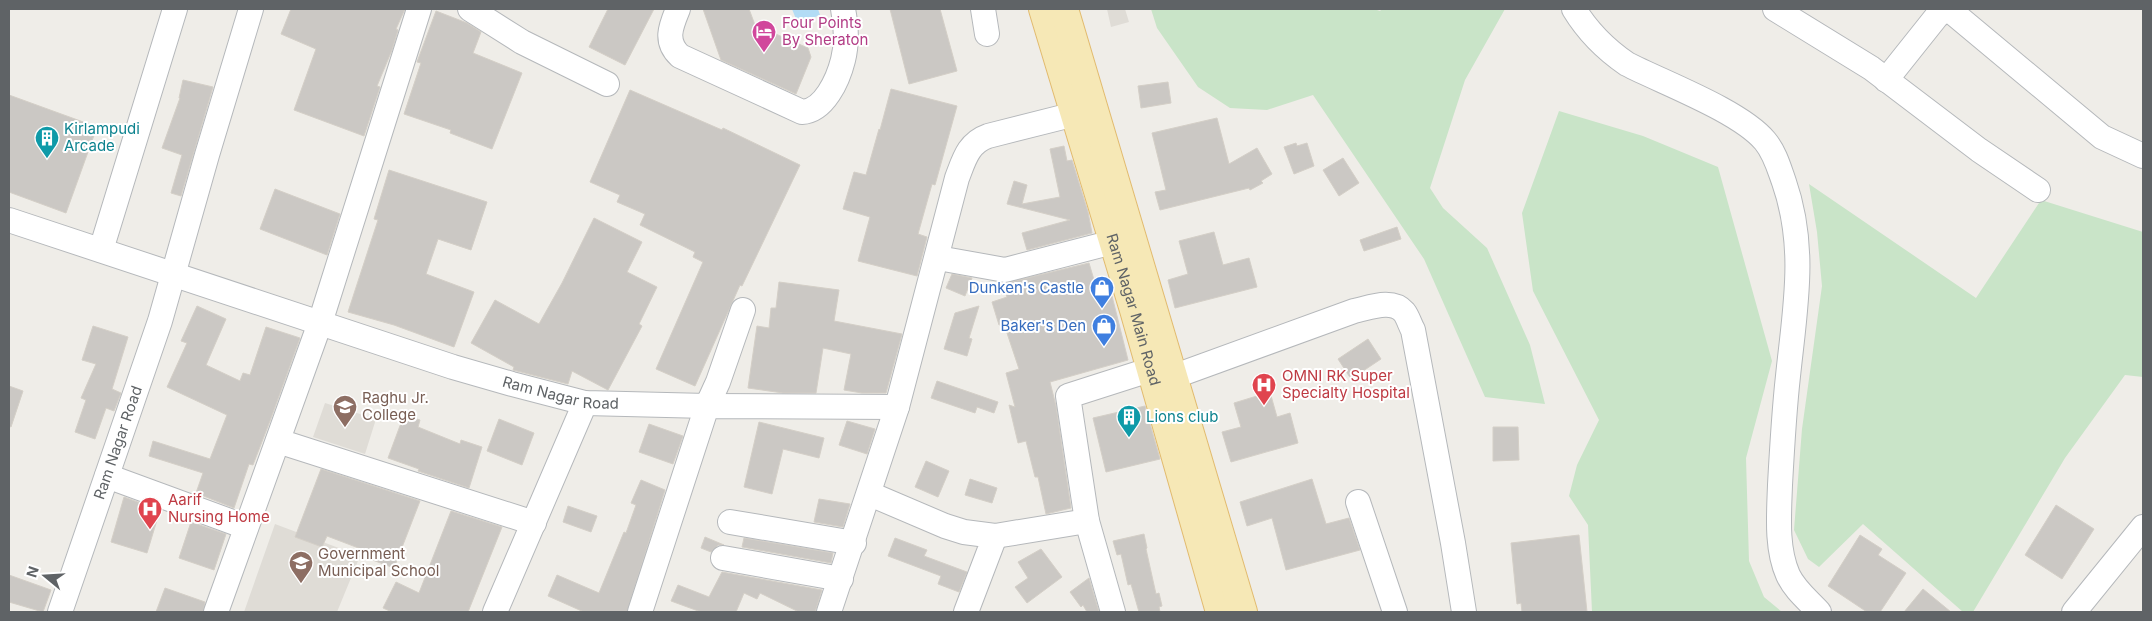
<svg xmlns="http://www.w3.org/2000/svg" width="2152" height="621" viewBox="0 0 2152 621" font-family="Inter,sans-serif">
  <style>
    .education { fill: #dfdcd6 }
    .grass { fill: #c9e4c8 }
    .water { fill: #b2dcf5 }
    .building { fill: #cbc8c4; stroke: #d4cfc7 }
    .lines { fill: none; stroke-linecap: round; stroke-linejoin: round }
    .minor-casing { stroke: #b5b8bb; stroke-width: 26 }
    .major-casing { stroke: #e2bb6f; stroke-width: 30 }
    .minor { stroke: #fff; stroke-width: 24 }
    .major { stroke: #f6e8b6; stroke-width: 28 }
    .labels { text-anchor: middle; stroke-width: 4; stroke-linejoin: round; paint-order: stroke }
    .hotel-label { font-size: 15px; fill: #b23c85; stroke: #fff; text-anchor: start }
    .culture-label { font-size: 15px; fill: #0d838f; stroke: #fff; text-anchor: start }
    .shop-label { font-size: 15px; fill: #366cbe; stroke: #fff; text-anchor: end }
    .street-label { font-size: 15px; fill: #5f6366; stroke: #fff }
    .health-label { font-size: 15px; fill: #be3a42; stroke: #fff; text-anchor: start }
    .education-label { font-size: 15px; fill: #785e54; stroke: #fff; text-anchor: start }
  </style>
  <rect width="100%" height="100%" fill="#efede8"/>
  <path class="education" d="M1107,9H1125L1129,22L1111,27Z
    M325,403L376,419L365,454L313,437Z
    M275,524L360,556L337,612H244Z"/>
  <path class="grass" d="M1151,9H1374L1380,11L1382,9H1505L1465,80L1430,188L1443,208L1487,248L1530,345L1545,404L1485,397L1424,259L1313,95L1267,110L1230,108L1198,87L1157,28Z
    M1559,111L1643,136L1718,167L1772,361L1746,458L1749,561L1764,597L1782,612H1592L1588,525L1569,496L1577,465L1599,420L1533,291L1522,213Z
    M1809,184L1976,298L2041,200L2143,232V377L2125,375L2065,458L1973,612H1963L1863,524L1819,567L1808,559L1794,530L1802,429L1822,286L1817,232Z"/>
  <path class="water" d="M792,9H818L820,15L798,24Z"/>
  <path class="building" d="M291,9H405L396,29L398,30L392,50L377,86L380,87L364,136L294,110L316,49L281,34Z
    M608,9H654L625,65L589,47Z
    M703,9H749L755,25L808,48L811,57L796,94L721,60Z
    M890,9H940L957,71L909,84Z
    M436,11L467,23L481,32L473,53L522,73L492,149L450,133L451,130L404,114L421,63L417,62Z
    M183,80L213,87L181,196L171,193L182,155L162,148L180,98H179Z
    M1168,82L1171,103L1141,108L1138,86Z
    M891,89L957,106L935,185L932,184L918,234L927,237L917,276L858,261L870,217L843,209L854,172L866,175L879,129L880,130Z
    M630,90L722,130L723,128L800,165L742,286L740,285L695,386L656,369L703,262L693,257L695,252L640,225L645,214L617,202L620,195L590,182Z
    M9,95L97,127L66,213L9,192Z
    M1217,118L1229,164L1257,148L1272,174L1261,181L1263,183L1250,190L1249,188L1160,210L1155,192L1166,190L1152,133Z
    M1296,143L1297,146L1307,143L1314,166L1294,174L1284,147Z
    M1064,146L1067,161L1072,160L1088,212L1092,233L1027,250L1022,233L1070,220L1007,204L1014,181L1027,185L1022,204L1060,197L1050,149Z
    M1343,158L1359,183L1339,196L1323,170Z
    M389,170L487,202L471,250L438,239L426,274L474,292L454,347L394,325L348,312L378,220L374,219Z
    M275,189L340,214L327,255L260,229Z
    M594,218L642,242L627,272L657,287L639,324L642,326L608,390L572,371L568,384L513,370L514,367L471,343L495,300L539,324L562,283Z
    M1397,227L1401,239L1364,251L1360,240Z
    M1214,232L1223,265L1249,258L1257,287L1175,308L1168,280L1188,274L1179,241Z
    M1089,263L1100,300L1112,296L1128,360L1050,382L1056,406L1071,508L1046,514L1038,477H1035L1026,441L1018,443L1009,405L1015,407L1006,373L1019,369L1004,324L999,325L992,302L1007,297L1002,284Z
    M952,274L972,278L965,296L946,288Z
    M779,282L839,290L834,321L902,334L886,393H862L844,390L851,354L823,348L816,393H783L748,388L757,326L769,328L771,308H776Z
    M197,306L226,319L206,365L240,381L243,373L250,375L266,327L300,338L270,421L253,465L249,464L234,508L196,493L203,473L149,456L153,441L210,459L227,415L167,387L187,343L181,341Z
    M979,306L969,338L972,339L967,356L944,349L955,313Z
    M93,326L128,337L112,389L121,393L114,411L106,408L95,439L75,432L86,400L81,398L96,364L82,360Z
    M1368,339L1381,359L1351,379L1338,359Z
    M937,381L998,402L994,413L977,407L975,413L931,398Z
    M9,386L23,391L11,427L9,426Z
    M1270,392L1277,417L1290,413L1298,443L1231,462L1222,432L1241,427L1234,403Z
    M1145,406L1160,459L1106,472L1093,418Z
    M404,415L420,420L418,427L460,444L461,440L482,447L469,488L418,471L419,469L388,458Z
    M499,419L534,433L522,465L487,451Z
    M847,421L875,429L867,454L839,445Z
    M759,422L824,438L819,458L783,449L772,494L744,487Z
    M649,424L683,436L673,464L639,452Z
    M1493,427H1518L1519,460L1493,461Z
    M926,461L949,471L938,497L915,487Z
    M321,469L420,501L394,568L367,558L369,552L327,536L322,547L295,537Z
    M970,479L997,488L992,503L965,495Z
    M1312,479L1326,524L1349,518L1360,550L1286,570L1272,518L1247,526L1240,502Z
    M641,480L665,490L627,612H584L548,596L557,575L599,593L624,532L626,533L636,505L631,503Z
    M124,497L160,510L147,553L111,542Z
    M819,499L850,504L843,527L814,522Z
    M2056,505L2094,529L2062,579L2025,555Z
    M568,506L597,516L591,532L563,522Z
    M451,511L502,527L468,612H392L383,608L396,582L419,593Z
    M191,522L226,534L214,570L179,558Z
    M1144,534L1147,548L1146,549L1156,594L1159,593L1162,606L1159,607L1160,612H1139L1131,584L1128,585L1121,554L1117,555L1113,541Z
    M1579,535L1587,612H1522L1521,603L1517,604L1511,543Z
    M1860,535L1882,549L1878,555L1906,573L1880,612H1867L1828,586Z
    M705,537L724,545H718L711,552L701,548Z
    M744,538L833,553L831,563L742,547Z
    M895,538L927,550L924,556L967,572L959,592L938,584L941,576L888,556Z
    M1041,549L1062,577L1027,603L1015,587L1028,578L1018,562Z
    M722,572L822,590L815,612H799L760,593L757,599L744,593L736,612H701L671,601L678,585L709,597Z
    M9,575L51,590L43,612L9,602Z
    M1089,578L1099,612H1087L1083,605L1081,607L1070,592Z
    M165,588L205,602L203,612H156Z
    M1923,589L1951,612H1904Z"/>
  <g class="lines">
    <defs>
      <g id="minor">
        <path d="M470,9L522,42L607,84"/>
        <path d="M678,9C671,26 664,41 680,56L802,112C824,111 838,80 843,60C847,44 846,24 843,9"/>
        <path d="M983,9L987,34"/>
        <path d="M1574,9C1588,32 1605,49 1627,64C1664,83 1740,111 1765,141C1775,153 1779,168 1784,182C1807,248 1795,308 1788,376C1784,412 1782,448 1780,485C1779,514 1776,548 1788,575C1795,590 1808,600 1819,612"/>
        <path d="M1775,9L1871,68L1979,150L2038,190"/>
        <path d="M1886,80L1937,16L1945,10L1952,12L2102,137L2143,156"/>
        <path id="s1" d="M9,220L453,367L512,384L585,403L707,406L718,382L743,310"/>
        <path d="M101,250L175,9"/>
        <path d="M938,258L1005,270L1113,242"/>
        <path d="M1156,383L1354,311C1369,308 1392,298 1404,312C1408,317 1410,325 1413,330L1453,543L1464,612"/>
        <path d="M278,441L534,523"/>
        <path d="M107,476L246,527"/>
        <path d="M870,494L945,526L964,532L995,536L966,612"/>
        <path d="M1358,502L1395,612"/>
        <path d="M730,522L854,543"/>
        <path d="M995,536L1087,521"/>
        <path d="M723,558L841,579"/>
        <path id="s2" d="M60,612L160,321L207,155L251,9"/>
        <path d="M216,612L320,323L419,9"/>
        <path d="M495,612L585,403"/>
        <path d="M640,612L707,406L897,407L957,178C964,160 968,143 988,136L1091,110"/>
        <path d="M829,612L897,407"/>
        <path d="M1113,612L1087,521L1068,396L1168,364"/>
        <path d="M2074,612L2143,527"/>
      </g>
      <g id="major">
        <path id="s3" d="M1043,9L1134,310L1220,612"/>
        <path d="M1064,9L1243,612"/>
      </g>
    </defs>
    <use href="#minor" class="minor-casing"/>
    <use href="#major" class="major-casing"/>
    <use href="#minor" class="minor"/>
    <use href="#major" class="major"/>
  </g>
  <defs>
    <symbol id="hotel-pin" viewBox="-11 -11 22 30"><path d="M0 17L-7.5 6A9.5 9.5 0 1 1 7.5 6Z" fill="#d1479c" stroke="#fff"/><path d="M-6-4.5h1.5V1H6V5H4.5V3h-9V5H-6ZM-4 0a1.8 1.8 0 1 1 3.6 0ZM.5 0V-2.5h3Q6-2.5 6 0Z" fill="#fff"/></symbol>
    <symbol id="building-pin" viewBox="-11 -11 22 30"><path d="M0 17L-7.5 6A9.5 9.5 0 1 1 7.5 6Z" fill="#0f9aa8" stroke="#fff"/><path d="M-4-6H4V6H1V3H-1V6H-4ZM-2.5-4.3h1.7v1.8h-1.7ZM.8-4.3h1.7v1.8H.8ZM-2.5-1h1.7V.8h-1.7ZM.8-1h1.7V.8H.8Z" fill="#fff"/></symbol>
    <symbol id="shop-pin" viewBox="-11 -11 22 30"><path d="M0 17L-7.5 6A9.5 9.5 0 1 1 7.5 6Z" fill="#3f7fe0" stroke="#fff"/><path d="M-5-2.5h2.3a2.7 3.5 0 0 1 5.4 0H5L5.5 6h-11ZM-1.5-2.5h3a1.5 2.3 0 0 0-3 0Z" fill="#fff"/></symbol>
    <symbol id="hospital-pin" viewBox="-11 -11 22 30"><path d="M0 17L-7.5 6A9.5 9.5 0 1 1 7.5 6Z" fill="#e0444e" stroke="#fff"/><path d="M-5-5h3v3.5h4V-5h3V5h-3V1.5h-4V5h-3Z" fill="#fff"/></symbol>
    <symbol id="university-pin" viewBox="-11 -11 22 30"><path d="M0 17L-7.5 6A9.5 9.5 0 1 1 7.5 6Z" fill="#8d6e63" stroke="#fff"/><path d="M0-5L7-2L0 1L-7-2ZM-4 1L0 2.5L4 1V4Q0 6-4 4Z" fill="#fff"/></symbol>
    <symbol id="school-pin" viewBox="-11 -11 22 30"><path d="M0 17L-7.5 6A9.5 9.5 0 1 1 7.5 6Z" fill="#8d6e63" stroke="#fff"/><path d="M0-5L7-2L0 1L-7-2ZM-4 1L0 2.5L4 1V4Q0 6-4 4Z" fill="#fff"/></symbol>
  </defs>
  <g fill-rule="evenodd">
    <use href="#hotel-pin" x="750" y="18" width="28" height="38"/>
    <use href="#building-pin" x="33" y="124" width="28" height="38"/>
    <use href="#shop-pin" x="1088" y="274" width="28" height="38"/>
    <use href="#shop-pin" x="1090" y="312" width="28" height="38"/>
    <use href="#hospital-pin" x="1250" y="371" width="28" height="38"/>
    <use href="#university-pin" x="331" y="393" width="28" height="38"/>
    <use href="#building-pin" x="1115" y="403" width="28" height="38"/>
    <use href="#hospital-pin" x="136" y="495" width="28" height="38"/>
    <use href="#school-pin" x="287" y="549" width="28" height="38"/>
  </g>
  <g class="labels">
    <g class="hotel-label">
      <text x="782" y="28">Four Points<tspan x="782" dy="17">By Sheraton</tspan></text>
    </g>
    <g class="culture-label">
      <text x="64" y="134">Kirlampudi<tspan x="64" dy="17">Arcade</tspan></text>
      <text x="1146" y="422">Lions club</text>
    </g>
    <g class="shop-label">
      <text x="1084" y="293">Dunken's Castle</text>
      <text x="1086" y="331">Baker's Den</text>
    </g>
    <g class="street-label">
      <text dy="5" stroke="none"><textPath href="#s3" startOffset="314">Ram Nagar Main Road</textPath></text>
      <text dy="5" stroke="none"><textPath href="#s1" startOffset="579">Ram Nagar Road</textPath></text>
      <text dy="5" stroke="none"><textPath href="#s2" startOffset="179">Ram Nagar Road</textPath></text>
    </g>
    <g class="health-label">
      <text x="1282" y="381">OMNI RK Super<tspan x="1282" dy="17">Specialty Hospital</tspan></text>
      <text x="168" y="505">Aarif<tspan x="168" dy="17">Nursing Home</tspan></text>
    </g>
    <g class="education-label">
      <text x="362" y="403">Raghu Jr.<tspan x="362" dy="17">College</tspan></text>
      <text x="318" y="559">Government<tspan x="318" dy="17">Municipal School</tspan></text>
    </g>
  </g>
  <rect width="2152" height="621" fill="none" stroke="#5f6366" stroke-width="20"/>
  <g transform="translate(45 576) rotate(288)" stroke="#ffffff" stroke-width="4" paint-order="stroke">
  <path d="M0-4L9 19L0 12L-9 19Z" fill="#5f6366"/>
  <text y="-8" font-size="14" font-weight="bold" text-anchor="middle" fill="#5f6366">N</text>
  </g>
</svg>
